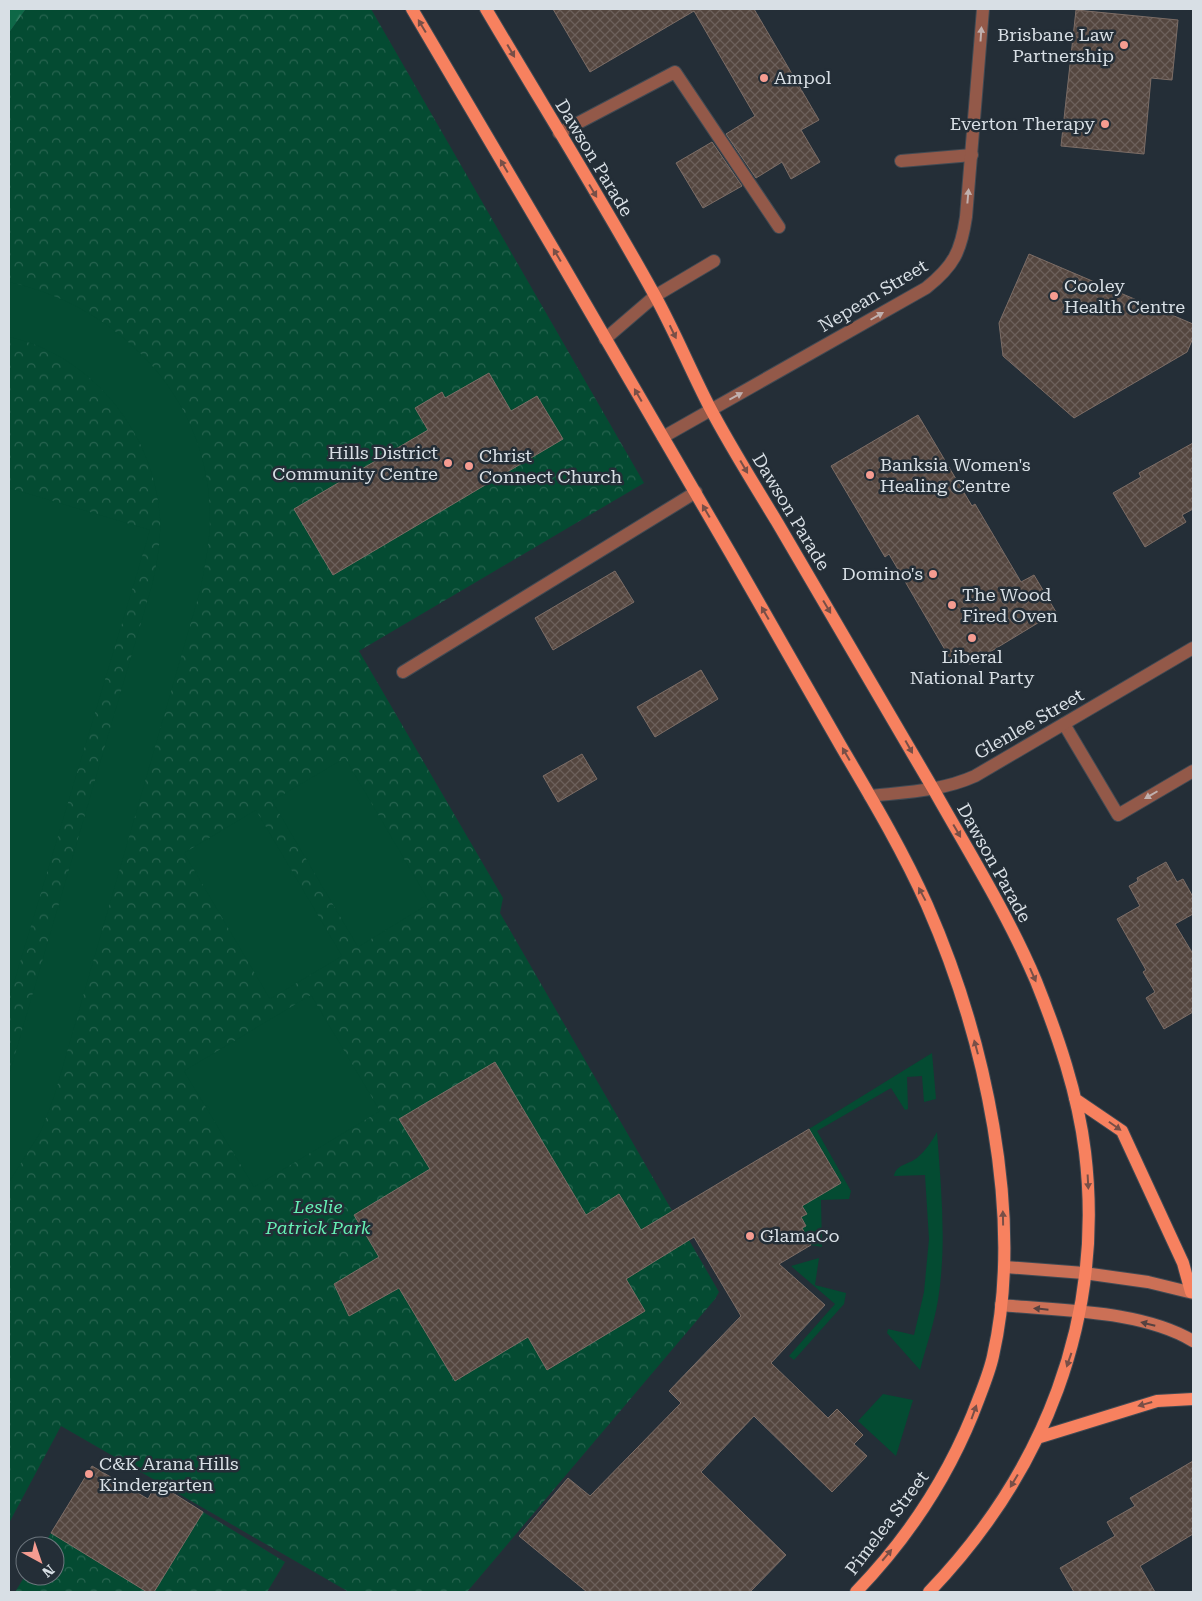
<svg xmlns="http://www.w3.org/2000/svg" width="1202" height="1601" viewBox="0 0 1202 1601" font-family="'Roboto Serif',serif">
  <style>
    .forest { fill: url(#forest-firs) }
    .park { fill: url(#park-crowns) }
    .garden { fill: #044b32 }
    .building { fill: url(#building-cross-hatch); stroke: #7c6d66 }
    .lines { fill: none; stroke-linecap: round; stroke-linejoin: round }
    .lane-casing { stroke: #414a53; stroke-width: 14 }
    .street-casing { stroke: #414a53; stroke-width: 14 }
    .secondary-casing { stroke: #414a53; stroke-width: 14 }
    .primary-casing { stroke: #414a53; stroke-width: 14 }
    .lane { stroke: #935949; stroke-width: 12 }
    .street { stroke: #935949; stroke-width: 12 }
    .secondary { stroke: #cb7056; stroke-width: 12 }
    .primary { stroke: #f7815f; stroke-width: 12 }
    .oneway { fill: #784f47 }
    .oneway2 { fill: #c0b0ae }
    .oneway3 { fill: #564240 }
    .poi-dot { fill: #f59c91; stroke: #242e37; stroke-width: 2 }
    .labels { text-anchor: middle; stroke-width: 5; stroke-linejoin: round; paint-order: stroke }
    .poi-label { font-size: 18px; fill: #d8dfe5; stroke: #242e37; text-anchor: start }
    .street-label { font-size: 18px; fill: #d8dfe5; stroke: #242e37 }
    .park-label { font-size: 18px; font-style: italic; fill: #65f0b4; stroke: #242e37 }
  </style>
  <defs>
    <pattern id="forest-firs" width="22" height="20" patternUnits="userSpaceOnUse" patternTransform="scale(1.25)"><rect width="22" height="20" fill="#0e6847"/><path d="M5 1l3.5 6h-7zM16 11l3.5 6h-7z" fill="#307d61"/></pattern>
    <pattern id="park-crowns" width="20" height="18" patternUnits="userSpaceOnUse" patternTransform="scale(1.25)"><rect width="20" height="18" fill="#044b32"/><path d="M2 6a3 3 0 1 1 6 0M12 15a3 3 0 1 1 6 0" fill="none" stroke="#286450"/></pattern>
    <pattern id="building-cross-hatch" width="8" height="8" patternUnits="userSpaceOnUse" patternTransform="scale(1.25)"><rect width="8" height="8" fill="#54463f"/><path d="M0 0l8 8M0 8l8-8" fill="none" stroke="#6c605b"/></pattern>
  </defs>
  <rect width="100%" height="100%" fill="#242e37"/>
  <path class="forest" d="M9,9H26L9,33Z"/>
  <path class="park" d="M26,9H371L644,483L359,651L503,898L500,913L719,1292L715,1299L467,1592H349L61,1426L9,1523V33Z
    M203,1512L285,1562L267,1592H154Z
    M51,1533L147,1592H15L25,1576H55V1546H43Z"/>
  <path class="garden" d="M9,282C119,306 210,399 210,516C210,542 205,566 200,591L54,1097L40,1133L9,1182V1075L152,585C157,563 161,541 160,518C155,434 92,355 9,337Z
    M9,488L150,530L9,999Z
    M345,758L430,903L358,947L272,801Z
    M256,810L342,956L270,999L184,853Z
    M311,995L380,1111L254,1187L184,1071Z
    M932,1053L936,1099L924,1102L922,1076L907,1077L908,1109L905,1110L891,1088L817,1131L851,1191L849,1199L821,1200L822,1247L811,1245L802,1228L806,1225L801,1217L807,1214L802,1206L841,1182L809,1129Z
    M937,1132C941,1188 947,1244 938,1300C934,1324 926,1347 920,1370L887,1333L888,1329L914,1335L924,1292L929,1239L925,1175L894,1176C896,1164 909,1165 918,1157C926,1150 932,1141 937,1132Z
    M819,1258L815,1285L846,1293L844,1304L794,1360L789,1356L835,1304L791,1266Z
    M883,1394L913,1400L896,1456L858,1421Z"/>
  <path class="building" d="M553,9H754L819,120L801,130L820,162L791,179L782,162L756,178L726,134L755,116L694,11L590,72Z
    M1076,10L1178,20L1172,80L1151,78L1144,154L1061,146Z
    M712,142L742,186L703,208L676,163Z
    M1029,254L1193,324V338L1187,352L1074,418L1003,356L999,323Z
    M489,373L511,411L537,396L563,439L333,575L294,509L428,430L415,408L442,392L445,398Z
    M918,415L972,506L975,504L1021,582L1034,575L1056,612L970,664L951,660L889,554L885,557L831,466Z
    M1193,443V509L1182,515L1186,522L1145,547L1113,493L1141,477L1139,473Z
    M615,571L634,602L553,650L535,618Z
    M701,670L718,699L655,737L637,707Z
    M582,754L597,779L558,802L543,776Z
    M1166,862L1177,882L1183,879L1193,897V914L1175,924L1193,954V1012L1164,1029L1146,998L1155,992L1143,972L1146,970L1117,919L1140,906L1129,886L1138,881L1137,878Z
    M495,1062L586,1215L619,1194L641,1230L809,1129L841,1183L802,1206L807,1214L801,1217L806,1226L802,1228L811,1245L779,1264L825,1305L771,1363L828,1418L837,1409L863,1435L854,1444L867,1456L832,1492L754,1416L701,1472L786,1555L750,1592H587L519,1536L568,1478L590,1496L681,1403L669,1391L741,1316L694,1237L626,1279L645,1311L547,1370L528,1337L455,1381L399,1288L349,1316L334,1284L379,1257L354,1215L430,1169L399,1119Z
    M1193,1461V1534L1140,1566L1155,1592H1074L1060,1568L1115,1536L1107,1522L1135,1506L1130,1498Z
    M92,1466L148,1499L157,1483L203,1512L154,1592H147L51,1533Z"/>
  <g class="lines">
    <defs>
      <path id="lane" d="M559,133L675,72L779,227
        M901,161L972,155
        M605,339L655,296L714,261
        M403,672L696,492
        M1064,724L1118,815L1193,771"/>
      <path id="street" d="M663,437L926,288C954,266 961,251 966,217L983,9
        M870,796C906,792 942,791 975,776L1193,648"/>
      <path id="secondary" d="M1005,1267L1084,1273L1148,1282L1193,1293
        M1001,1305C1061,1311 1141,1310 1193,1341"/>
      <path id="primary" d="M412,9C519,190 626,372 731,554C768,619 805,683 842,748C872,799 903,851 927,905C984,1035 1025,1215 993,1356C990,1370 984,1385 979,1398C952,1471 910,1536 856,1592
        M486,9C542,104 601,198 654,294C674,330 690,369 709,406C730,446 754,484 777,522C830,612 883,702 935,792C970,854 1008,915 1036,981C1058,1036 1078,1094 1085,1152C1105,1319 1044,1472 929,1592
        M1075,1099L1122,1131L1183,1263L1191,1292
        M1037,1438L1157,1401L1193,1399"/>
    </defs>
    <use href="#lane" class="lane-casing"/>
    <use href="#street" class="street-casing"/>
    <use href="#secondary" class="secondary-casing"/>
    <use href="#primary" class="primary-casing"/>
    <use href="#lane" class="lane"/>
    <use href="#street" class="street"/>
    <use href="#secondary" class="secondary"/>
    <use href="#primary" class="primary"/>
  </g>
  <defs><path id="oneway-solid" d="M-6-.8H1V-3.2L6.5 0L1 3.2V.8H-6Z" transform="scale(1.25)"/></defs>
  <g class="oneway">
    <use href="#oneway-solid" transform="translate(422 26) rotate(-121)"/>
    <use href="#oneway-solid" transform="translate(511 51) rotate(60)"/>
    <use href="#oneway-solid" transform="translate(504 166) rotate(-120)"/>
    <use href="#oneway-solid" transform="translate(593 191) rotate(59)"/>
    <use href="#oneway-solid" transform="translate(557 255) rotate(-121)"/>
    <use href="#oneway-solid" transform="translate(673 332) rotate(64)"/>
    <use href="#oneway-solid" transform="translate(638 395) rotate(-120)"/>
    <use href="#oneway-solid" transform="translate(744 467) rotate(60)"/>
    <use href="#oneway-solid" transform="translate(706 511) rotate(-120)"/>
    <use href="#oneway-solid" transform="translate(827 607) rotate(59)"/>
    <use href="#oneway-solid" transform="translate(765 613) rotate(-120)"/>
    <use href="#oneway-solid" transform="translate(909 747) rotate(61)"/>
    <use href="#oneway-solid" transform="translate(846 754) rotate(-120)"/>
    <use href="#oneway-solid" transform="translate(957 831) rotate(60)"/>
    <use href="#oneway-solid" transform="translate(922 894) rotate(-118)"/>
    <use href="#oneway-solid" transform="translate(1033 975) rotate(66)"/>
    <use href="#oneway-solid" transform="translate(976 1047) rotate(-105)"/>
    <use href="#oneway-solid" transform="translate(1115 1126) rotate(35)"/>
    <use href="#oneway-solid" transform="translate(1088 1182) rotate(87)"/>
    <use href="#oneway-solid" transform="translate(1003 1218) rotate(-91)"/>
    <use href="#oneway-solid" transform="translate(1069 1360) rotate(109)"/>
    <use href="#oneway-solid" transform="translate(1145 1404) rotate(164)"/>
    <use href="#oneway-solid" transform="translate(974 1412) rotate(-70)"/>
    <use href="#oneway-solid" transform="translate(1014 1481) rotate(121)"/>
    <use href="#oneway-solid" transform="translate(887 1555) rotate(-50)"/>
  </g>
  <g class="oneway2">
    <use href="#oneway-solid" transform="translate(981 34) rotate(-86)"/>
    <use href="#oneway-solid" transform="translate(968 196) rotate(-85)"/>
    <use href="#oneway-solid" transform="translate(877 316) rotate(-30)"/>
    <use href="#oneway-solid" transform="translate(736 396) rotate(-28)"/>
    <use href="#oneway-solid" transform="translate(1151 795) rotate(150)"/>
  </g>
  <g class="oneway3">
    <use href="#oneway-solid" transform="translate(1041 1309) rotate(-174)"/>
    <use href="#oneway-solid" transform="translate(1148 1324) rotate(-166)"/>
  </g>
  <g class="poi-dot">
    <circle cx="1124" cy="45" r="5"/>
    <circle cx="764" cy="78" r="5"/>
    <circle cx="1105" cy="124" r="5"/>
    <circle cx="1054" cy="296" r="5"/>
    <circle cx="448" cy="463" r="5"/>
    <circle cx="469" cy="466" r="5"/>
    <circle cx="870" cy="475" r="5"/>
    <circle cx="933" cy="574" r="5"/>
    <circle cx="952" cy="605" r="5"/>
    <circle cx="972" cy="638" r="5"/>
    <circle cx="750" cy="1236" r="5"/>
    <circle cx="89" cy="1474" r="5"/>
  </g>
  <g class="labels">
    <g class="poi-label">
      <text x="1114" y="41" text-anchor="end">Brisbane Law<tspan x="1114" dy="21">Partnership</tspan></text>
      <text x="774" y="84">Ampol</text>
      <text x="1095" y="130" text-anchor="end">Everton Therapy</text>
      <text x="1064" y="292">Cooley<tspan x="1064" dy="21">Health Centre</tspan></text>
      <text x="438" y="459" text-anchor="end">Hills District<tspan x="438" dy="21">Community Centre</tspan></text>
      <text x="479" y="462">Christ<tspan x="479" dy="21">Connect Church</tspan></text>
      <text x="880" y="471">Banksia Women's<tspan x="880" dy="21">Healing Centre</tspan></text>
      <text x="923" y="580" text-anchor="end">Domino's</text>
      <text x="962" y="601">The Wood<tspan x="962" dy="21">Fired Oven</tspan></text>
      <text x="972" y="663" text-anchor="middle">Liberal<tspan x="972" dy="21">National Party</tspan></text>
      <text x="760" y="1242">GlamaCo</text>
      <text x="99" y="1470">C&amp;K Arana Hills<tspan x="99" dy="21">Kindergarten</tspan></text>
    </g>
    <g class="street-label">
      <text transform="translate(594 158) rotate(59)" y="6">Dawson Parade</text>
      <text transform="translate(873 296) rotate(-31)" y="6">Nepean Street</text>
      <text transform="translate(791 512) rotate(59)" y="6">Dawson Parade</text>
      <text transform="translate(1029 724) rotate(-30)" y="6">Glenlee Street</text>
      <text transform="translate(994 863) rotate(61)" y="6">Dawson Parade</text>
      <text transform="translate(887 1523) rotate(-53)" y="6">Pimelea Street</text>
    </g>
    <g class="park-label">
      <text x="318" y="1213">Leslie<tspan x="318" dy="21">Patrick Park</tspan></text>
    </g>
  </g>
  <rect width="1202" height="1601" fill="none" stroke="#d8dfe5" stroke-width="20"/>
  <g transform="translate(40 1561) rotate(140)"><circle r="24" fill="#242e37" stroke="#6c757d"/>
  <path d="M0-4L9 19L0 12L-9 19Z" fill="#f59c91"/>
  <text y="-8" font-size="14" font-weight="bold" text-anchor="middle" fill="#d8dfe5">N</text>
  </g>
</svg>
